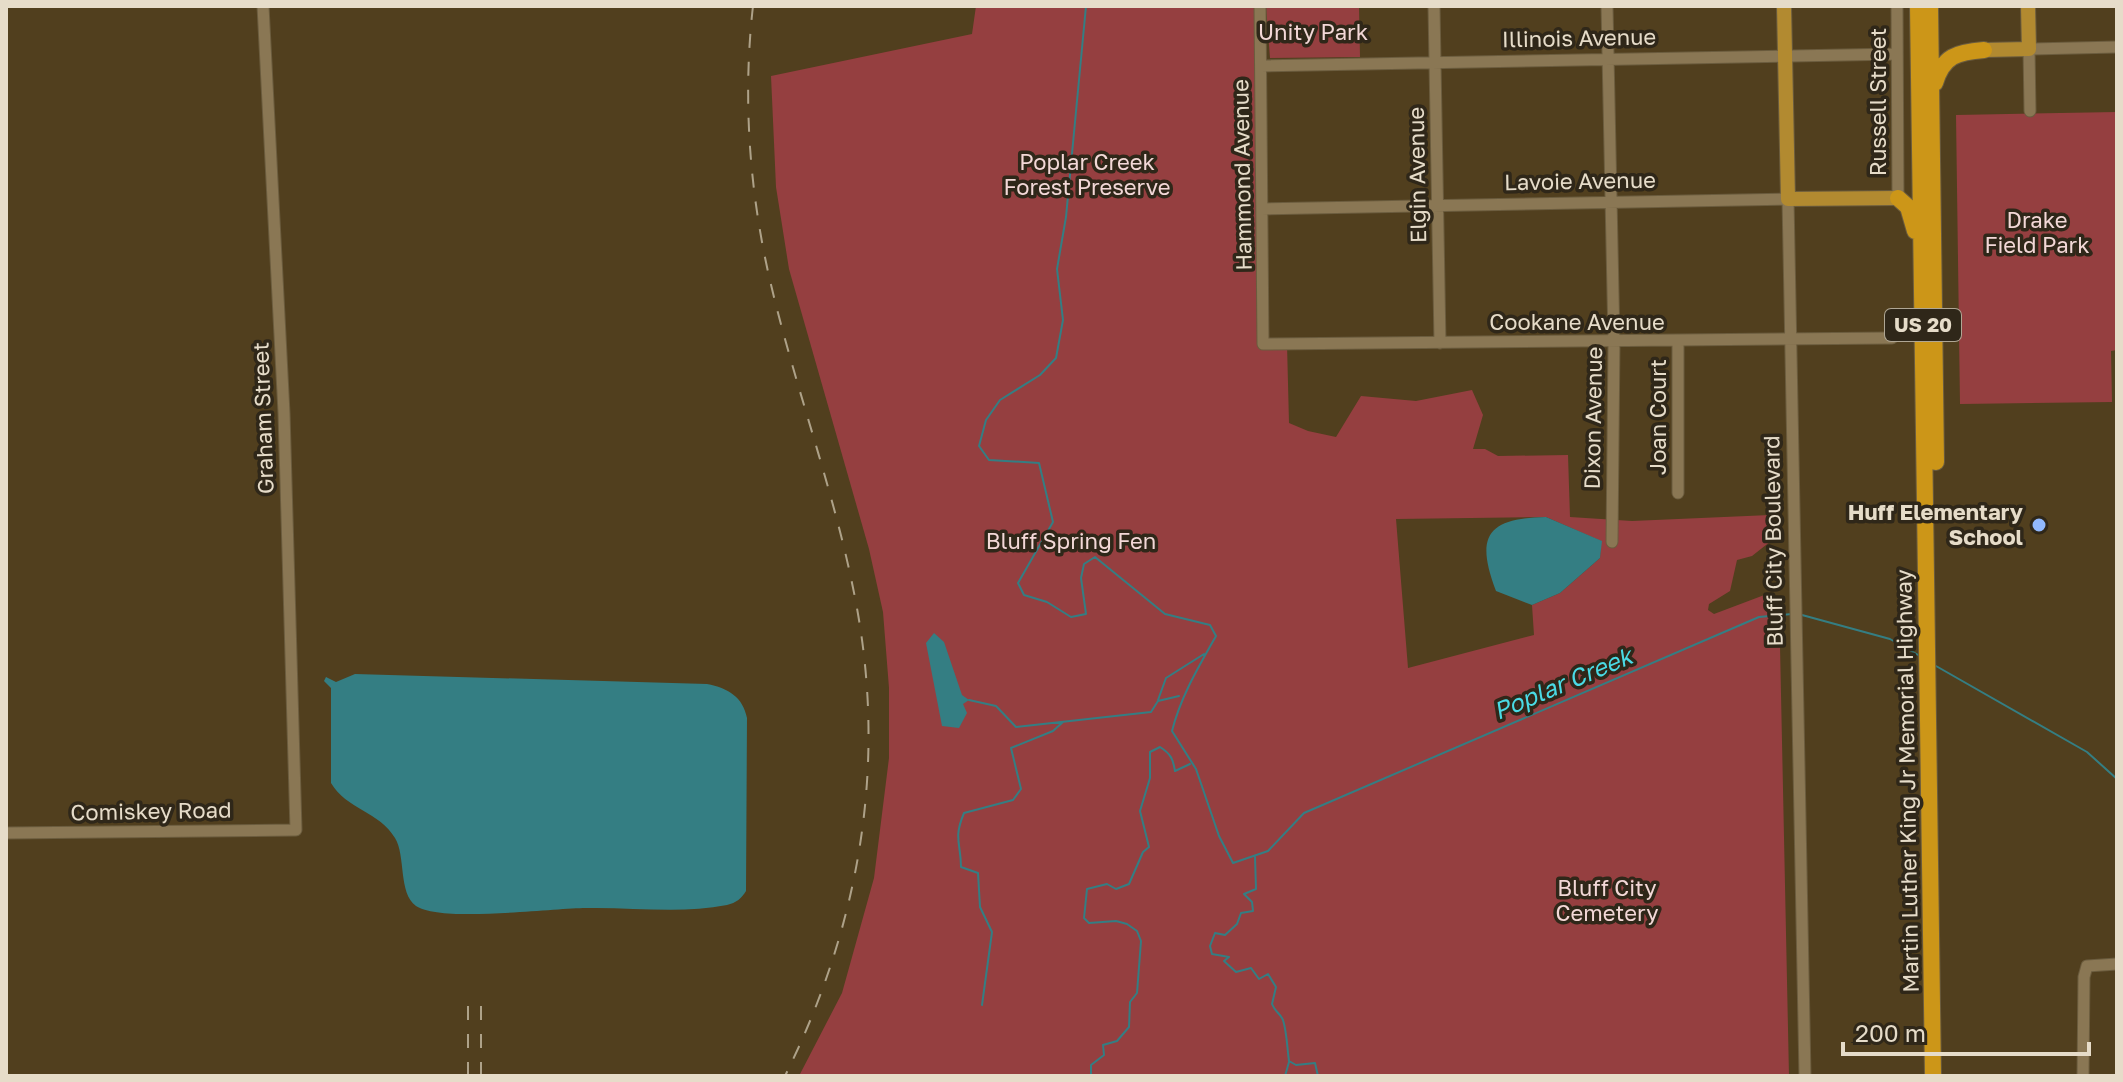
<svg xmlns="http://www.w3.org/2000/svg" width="2123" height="1082" viewBox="0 0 2123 1082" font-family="'Golos Text',sans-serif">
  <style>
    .green { fill: #953f40; fill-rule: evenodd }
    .water { fill: #347e83 }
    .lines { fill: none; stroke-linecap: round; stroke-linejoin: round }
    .stream { stroke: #347e83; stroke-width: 2 }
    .minor-casing { stroke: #6b5c3e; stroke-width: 13 }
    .major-casing { stroke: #6b5c3e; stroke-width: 16 }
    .highway-casing { stroke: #6b5c3e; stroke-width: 18 }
    .minor { stroke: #8a7754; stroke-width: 11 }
    .major { stroke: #b28a30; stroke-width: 14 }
    .highway { stroke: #cc9618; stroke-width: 16 }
    .rail { stroke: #aea289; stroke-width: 2; stroke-dasharray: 14 14; stroke-linecap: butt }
    .poi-dot { fill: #91b8fd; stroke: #2f2719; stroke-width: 3 }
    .labels { text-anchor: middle; stroke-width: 7; stroke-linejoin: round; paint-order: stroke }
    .shield { fill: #2f2719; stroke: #afa694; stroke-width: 2 }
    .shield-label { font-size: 20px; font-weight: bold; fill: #e6dcc9 }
    .park-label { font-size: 22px; fill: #f3d8d7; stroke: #2f2719 }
    .street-label { font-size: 22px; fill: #e6dcc9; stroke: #2f2719 }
    .poi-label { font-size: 22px; font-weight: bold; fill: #e6dcc9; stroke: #2f2719; text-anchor: end }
    .water-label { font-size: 24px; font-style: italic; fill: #4adbe5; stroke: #2f2719 }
  </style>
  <rect width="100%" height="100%" fill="#513f1e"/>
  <path class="green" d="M976,6H1255L1257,344H1287L1289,423L1308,431L1336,437L1361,396L1416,401L1472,390L1483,415L1473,449H1485L1498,456L1568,455L1570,517L1632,521L1770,515L1771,541L1752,556L1737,560L1730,591L1709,604L1708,610L1714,614L1767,594L1779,598L1789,1076H799L842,993L874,878L889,758V688L883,612L869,549L789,269L776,187L771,76L972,34ZM1546,517L1601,541L1600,558L1560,593L1532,605L1534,635L1408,668L1396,519Z
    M1266,6H1359L1360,57L1270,58Z
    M2117,112V350L2111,351L2112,402L1960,404L1956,115Z"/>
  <path class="water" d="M1546,517L1602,541L1600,558L1560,593L1532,605L1496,591C1475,536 1487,518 1546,517Z
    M934,633L944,642L962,695L969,700L963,704L967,713L959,728L942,726L926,643Z
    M355,674L707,684C728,688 743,697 747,718L746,891C742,898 736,903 727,905C681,914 633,907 586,908C552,908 441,923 416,906C398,893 406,856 395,838C380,812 346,809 331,783V688L324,681L326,677L336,682Z"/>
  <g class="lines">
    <path class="stream" d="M1086,6L1066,217L1057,269L1063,320L1056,358L1040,375L1000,400L986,420L979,446L989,460L1039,463L1053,522L1018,583L1024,595L1047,602L1071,617L1086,614L1081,578L1084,564L1095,557L1165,614L1210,625L1216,636C1198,668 1181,696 1172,731L1196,769L1219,836L1233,863L1268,851L1304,813L1759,617L1792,614
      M1802,615L1890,639L1920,656
      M1936,666L2087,752L2117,779
      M969,700L996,706L1016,727L1151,712L1158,701L1179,696
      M1158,700L1166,678L1204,654
      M1255,857L1256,889L1244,894L1252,902L1253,911L1241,913L1237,924L1225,935L1215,933L1210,946L1212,954L1229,957L1224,961L1236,972L1251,968L1259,979L1268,974L1276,987L1272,1004C1275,1012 1280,1013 1283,1020C1287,1033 1287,1047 1289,1061L1296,1065L1315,1063L1318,1076
      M982,1005L992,932L980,907L978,873L961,867C961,843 953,839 964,813L1013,800L1021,789L1011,748L1053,731L1063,722
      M1091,1076V1065L1104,1055L1103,1045L1117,1041L1129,1027L1130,1002L1137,993L1141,941L1137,931L1127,924L1116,921L1089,923L1084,918L1087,889L1107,884L1116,889L1129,884L1143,852L1149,847L1140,811L1150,778V752L1160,747C1171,754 1173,759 1175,771L1190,764
      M1285,1076L1289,1062"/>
    <defs>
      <path id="minor" d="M1260,6L1263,344L1892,338
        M1434,6L1440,343
        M1607,6L1614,341L1612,542
        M1897,6L1898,198
        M1261,66L1897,54
        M2030,111L2029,49L2117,47
        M1262,209L1788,199L1805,1076
        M1678,341V493
        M6,833L296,830L284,413L263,6
        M2083,1076L2084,977L2087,966L2117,964"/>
      <path id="major" d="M1784,6L1788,199L1898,198
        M1984,50L2029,49L2028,6"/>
      <path id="highway" d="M1918,6L1933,1076
        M1930,6L1936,462
        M1935,83C1943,56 1957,52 1984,50
        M1898,198L1908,207L1915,231"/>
    </defs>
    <use href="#minor" class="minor-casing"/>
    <use href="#major" class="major-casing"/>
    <use href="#highway" class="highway-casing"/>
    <use href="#minor" class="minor"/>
    <use href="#major" class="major"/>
    <use href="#highway" class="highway"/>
    <path class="rail" d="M753,6C742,102 750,200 773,293C799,400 839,505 858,614C886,775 857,931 785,1076
      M468,1076V994
      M481,1076V993"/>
  </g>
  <circle class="poi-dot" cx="2039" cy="525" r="8"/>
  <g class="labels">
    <rect class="shield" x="1885" y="309" width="76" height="32" rx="6"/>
    <g class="shield-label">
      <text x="1923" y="332">US 20</text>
    </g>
    <g class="park-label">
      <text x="1313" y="40">Unity Park</text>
      <text x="1087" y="170">Poplar Creek<tspan x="1087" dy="25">Forest Preserve</tspan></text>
      <text x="2037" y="228">Drake<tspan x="2037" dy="25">Field Park</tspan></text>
      <text x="1071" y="549">Bluff Spring Fen</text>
      <text x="1607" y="896">Bluff City<tspan x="1607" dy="25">Cemetery</tspan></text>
    </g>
    <g class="street-label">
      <text transform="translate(1579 38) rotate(-1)" y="8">Illinois Avenue</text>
      <text transform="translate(1878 102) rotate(-90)" y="8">Russell Street</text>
      <text transform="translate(1242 175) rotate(-91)" y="8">Hammond Avenue</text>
      <text transform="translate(1417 175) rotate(-91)" y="8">Elgin Avenue</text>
      <text transform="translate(1580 181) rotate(-1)" y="8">Lavoie Avenue</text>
      <text x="1577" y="330">Cookane Avenue</text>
      <text transform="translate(1658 417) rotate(-90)" y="8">Joan Court</text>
      <text transform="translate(263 418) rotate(-92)" y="8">Graham Street</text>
      <text transform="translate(1593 418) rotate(-89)" y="8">Dixon Avenue</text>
      <text transform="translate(1773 541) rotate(-91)" y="8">Bluff City Boulevard</text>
      <text transform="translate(1907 781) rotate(-91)" y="8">Martin Luther King Jr Memorial Highway</text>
      <text transform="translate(151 811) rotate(-1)" y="8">Comiskey Road</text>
    </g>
    <g class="poi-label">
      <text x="2023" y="520">Huff Elementary<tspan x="2023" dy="25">School</tspan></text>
    </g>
    <g class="water-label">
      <text transform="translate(1563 684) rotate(-23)" y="8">Poplar Creek</text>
    </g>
  </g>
  <rect width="2123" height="1082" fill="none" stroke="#e6dcc9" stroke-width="16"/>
  <path d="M1843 1042v12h246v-12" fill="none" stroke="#e6dcc9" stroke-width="4"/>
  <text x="1855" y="1042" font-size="24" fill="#e6dcc9" stroke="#2f2719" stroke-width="6" paint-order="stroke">200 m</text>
</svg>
